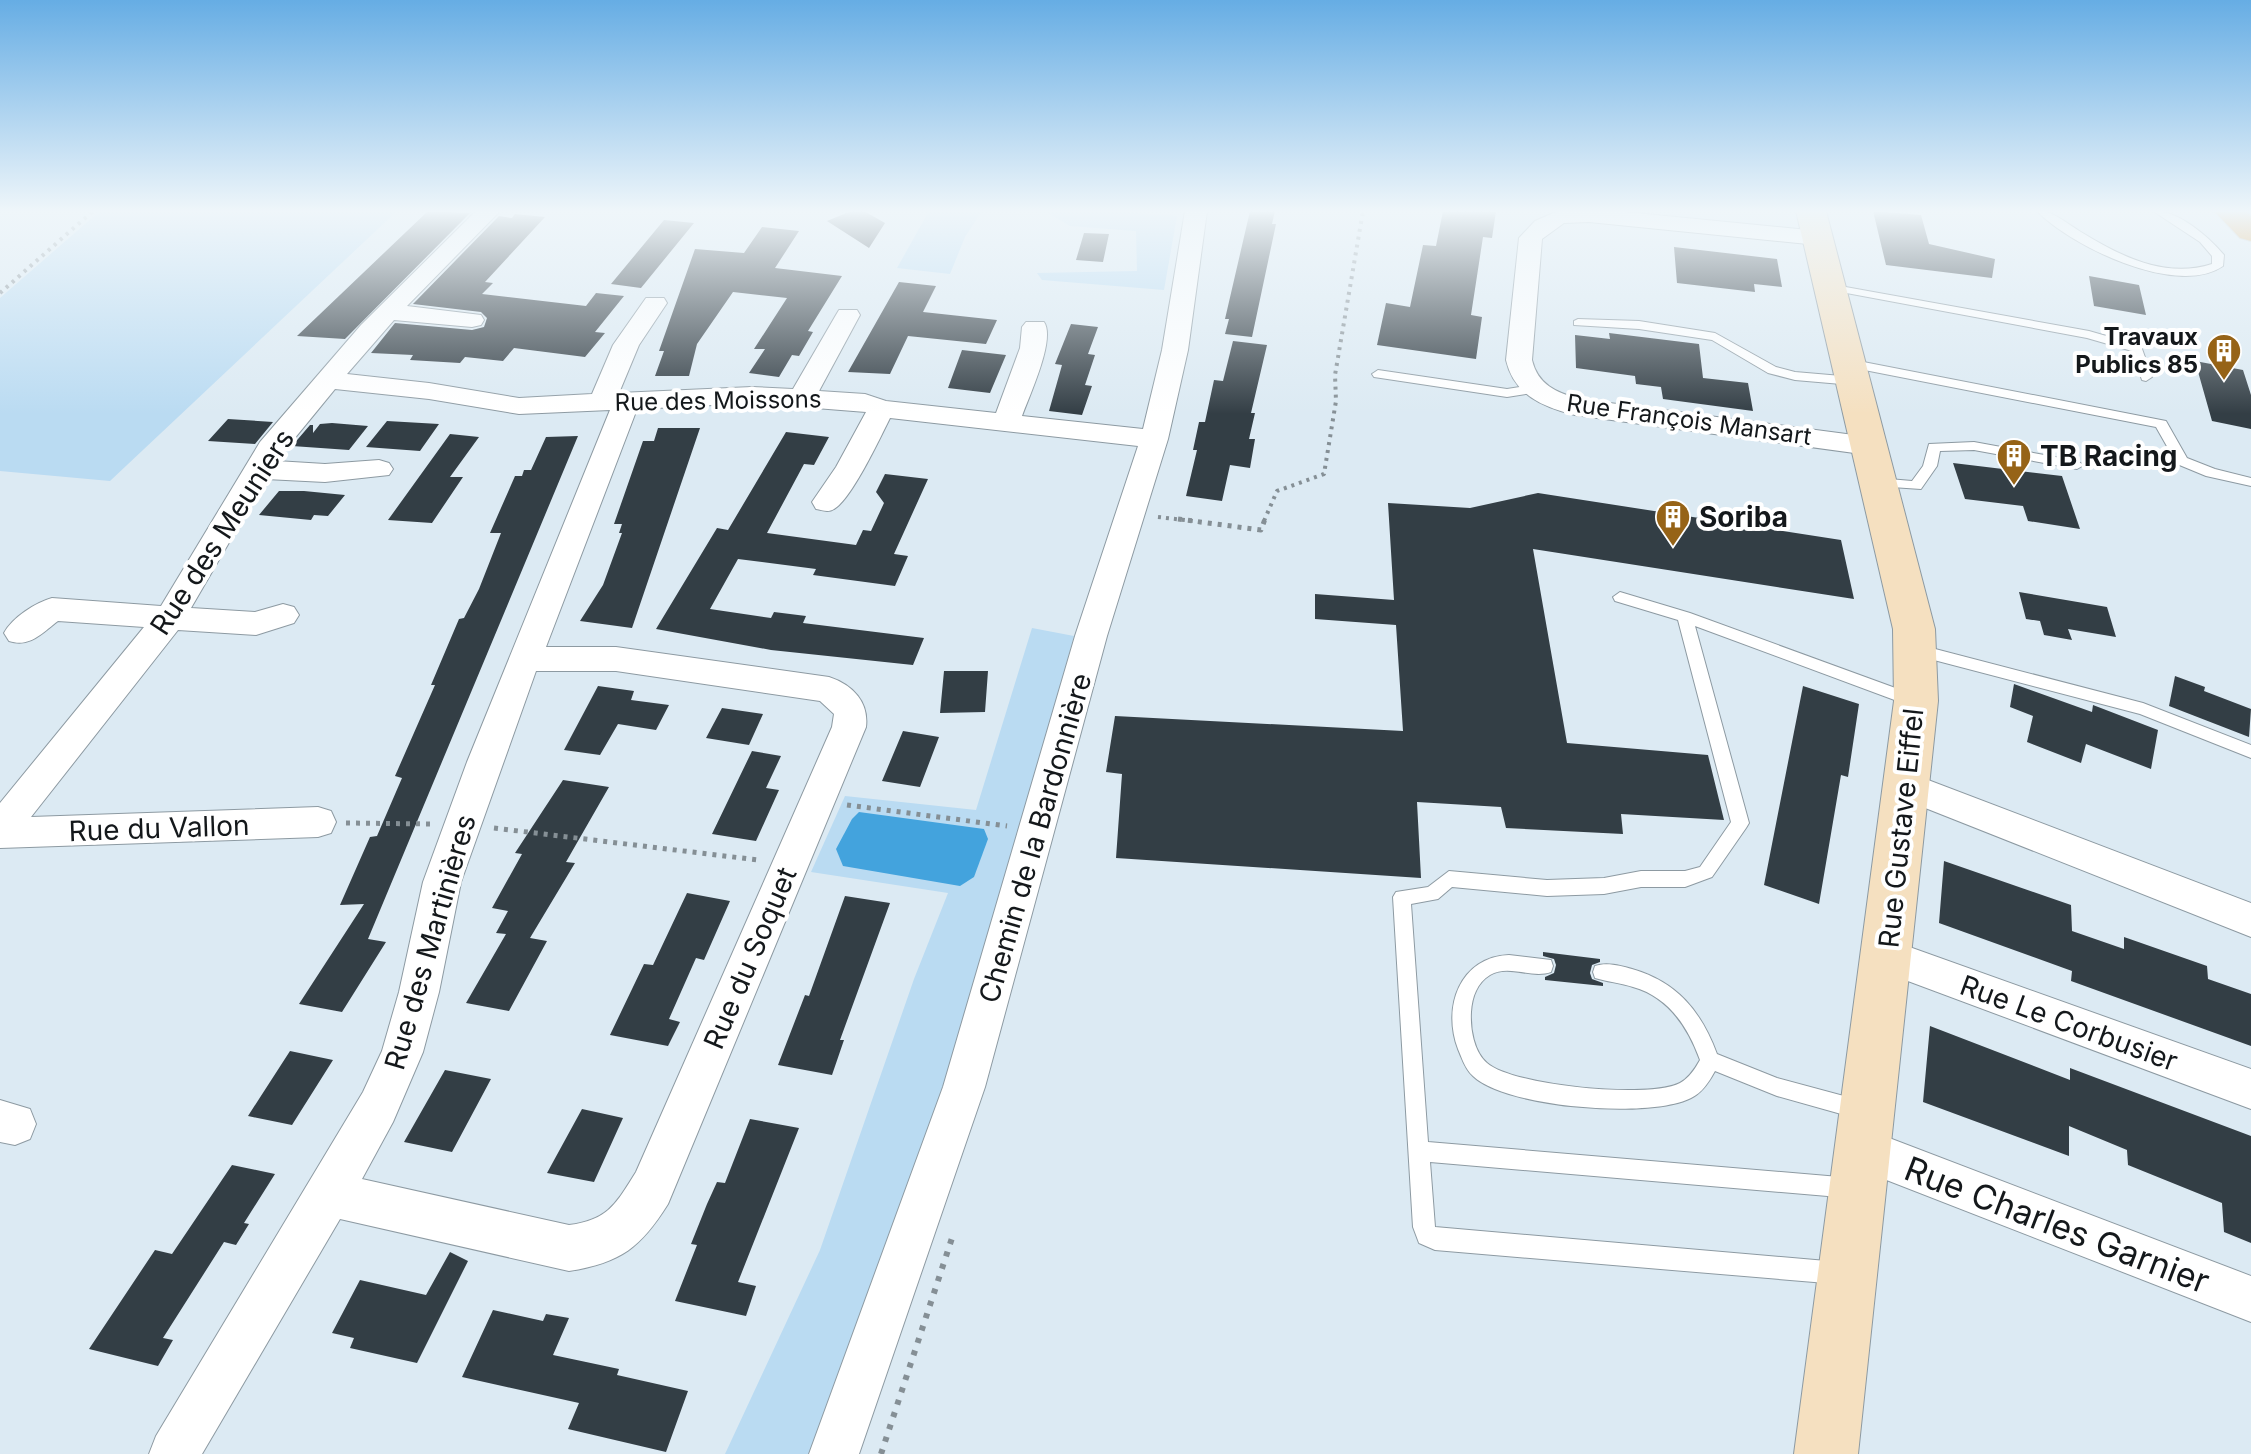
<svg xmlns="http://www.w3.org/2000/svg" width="2251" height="1454" viewBox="0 0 2251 1454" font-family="Inter,sans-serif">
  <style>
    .green { fill: #badbf2 }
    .water { fill: #43a3dd }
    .building { fill: #333e45 }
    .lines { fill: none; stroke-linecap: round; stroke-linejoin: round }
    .lane-casing { stroke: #8d9aa2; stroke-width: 2 }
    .street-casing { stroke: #8d9aa2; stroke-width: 2 }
    .secondary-casing { stroke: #8d9aa2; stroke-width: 2 }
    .highway-casing { stroke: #c7c8c8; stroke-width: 2 }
    .path-far2 { stroke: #858f95; stroke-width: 4; stroke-dasharray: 3 5; stroke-linecap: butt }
    .path-far1 { stroke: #858f95; stroke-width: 5; stroke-dasharray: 4 6; stroke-linecap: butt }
    .path { stroke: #858f95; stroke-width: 6; stroke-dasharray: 5 8; stroke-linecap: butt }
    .lane { fill: #fff; fill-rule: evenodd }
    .street { fill: #fff; fill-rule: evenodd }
    .secondary { fill: #f5e0c0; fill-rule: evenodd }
    .highway { fill: #df962d; fill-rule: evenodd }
    .labels { text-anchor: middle; stroke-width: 8; stroke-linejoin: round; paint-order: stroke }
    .far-poi-label { font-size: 24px; font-weight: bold; fill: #14181b; stroke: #fff; text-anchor: end }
    .far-street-label { font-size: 24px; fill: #14181b; stroke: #fff }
    .poi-label { font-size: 28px; font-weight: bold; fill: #14181b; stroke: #fff; text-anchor: start }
    .street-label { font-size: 28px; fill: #14181b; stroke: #fff }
    .near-street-label { font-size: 34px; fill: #14181b; stroke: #fff }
  </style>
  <rect width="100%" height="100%" fill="#dceaf3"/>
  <path class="green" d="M100,211H397L110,481L0,471V298Z
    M929,211H1109L1177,216L1164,290L1042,280L1037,273L1137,271L1136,231L1070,226L1048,213L982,211L965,237L950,274L897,268Z
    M1032,628L1074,636L958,1051L812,1454H725L820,1250L914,979L948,893L811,872L845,796L976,810Z"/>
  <path class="water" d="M859,812L984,829L988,839L974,877L960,886L843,866L836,849L852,819Z"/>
  <path class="building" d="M428,211L470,213L345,339L297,336Z
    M851,211H864L885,223L869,248L827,221Z
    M1250,211H1275L1272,224H1276L1252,337L1225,334L1229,319H1225Z
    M1443,211H1496L1492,238L1483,237L1471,315L1482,317L1476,359L1377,345L1386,303L1410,307L1423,245L1436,246Z
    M1873,211L1921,215L1929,244L1995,259L1992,278L1886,265Z
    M515,214L545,217L485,282L493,283L482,294L586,306L596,293L624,296L595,332L605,333L585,357L514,348L503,361L465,357L460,363L410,360L413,355L371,353L395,323L472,330L484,327L487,318L481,312L413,304L499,216L512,218Z
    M664,220L694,223L641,288L611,284Z
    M762,227L799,231L775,268L842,276L808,331L813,332L799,356L792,355L779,377L749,373L765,349H754L787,298L733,292L697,344L689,376H655L664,351H659L695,249L744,253Z
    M1084,233L1109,234L1103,262L1076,260Z
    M1674,247L1777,259L1782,287L1754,284L1755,292L1677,283Z
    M2089,276L2139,285L2146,315L2094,306Z
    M899,282L936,286L923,312L997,320L986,344L908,336L890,374L848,372Z
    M1071,324L1098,327L1088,354L1095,355L1085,385L1092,386L1082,415L1049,411L1062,365L1055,364Z
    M1609,333L1699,344L1703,378L1748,383L1753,411L1663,399L1661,387L1636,384L1635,376L1576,368L1575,335L1610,339Z
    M1233,341L1267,345L1251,413H1255L1249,439H1255L1250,468L1230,465L1222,501L1186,496L1197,450H1193L1199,422H1205L1214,380L1223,381Z
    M962,350L1006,355L990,393L948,388Z
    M2195,361L2243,370L2251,395V429L2212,421Z
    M228,419L273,422L255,444L208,441Z
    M387,421L439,424L420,451L366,447Z
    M320,424L332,423L368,426L349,450L292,446L310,425H313V433Z
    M658,428H700L632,628L580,621L603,585L622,533H619L622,524H614L643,441H654Z
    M786,432L829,437L814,465L804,464L767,533L856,545L863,530L871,531L884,503L876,492L885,474L928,479L894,554L908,556L895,586L813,575L816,569L738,559L710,609L771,618L774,612L806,616L803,623L924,638L913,665L771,650L656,629L717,528L728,530Z
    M450,434L479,437L450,477H463L432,523L388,520Z
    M578,436L368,939L386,942L342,1012L299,1004L364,904L340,905L370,837L377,836L402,778L395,776L435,685H431L459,619L464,618L479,589L501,533H490L515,476H522L524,470H531L546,437Z
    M1953,463L2062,476L2080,529L2028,521L2023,506L1965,499Z
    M279,491H304L345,495L328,516L314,515L311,520L259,515Z
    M1538,493L1841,540L1854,599L1533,549L1567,743L1708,755L1724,820L1621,814L1623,834L1506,828L1501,807L1417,802L1421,878L1116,858L1122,774L1106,772L1115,716L1403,731L1396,625L1315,619V594L1394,600L1388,503L1470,508Z
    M2019,592L2107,607L2116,637L2068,629L2072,640L2044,635L2040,621L2026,619Z
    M944,671H988L985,712L940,713Z
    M2175,676L2205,687L2204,691L2251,709L2249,737L2169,706Z
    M2014,684L2092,712L2093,705L2158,730L2151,769L2086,744L2081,763L2027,742L2033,716L2010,707Z
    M598,686L634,691L631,700L669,705L656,730L618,724L600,755L564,750Z
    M1803,686L1859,704L1848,777L1841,775L1819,904L1764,885Z
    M722,708L763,714L749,745L706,738Z
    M903,731L939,737L920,787L882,781Z
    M752,751L781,756L766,788L779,790L756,841L712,834Z
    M563,780L609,787L566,862L575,863L530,938L547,941L509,1011L466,1003L506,934L496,933L508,911L492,908L522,854L515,853Z
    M1944,861L2071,905L2072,931L2124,949V937L2207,966L2208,979L2251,994V1046L2071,981L2072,971L1939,923Z
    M687,893L730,901L704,960L696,958L669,1019L680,1022L668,1046L610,1035L644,964L653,965Z
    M845,896L890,903L840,1040H844L832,1075L778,1065L805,995L809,996Z
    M1543,952L1600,959V962L1592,965L1590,973L1592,979L1603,983V986L1545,980V977L1554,973L1556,965L1554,959L1543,956Z
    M1930,1026L2070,1080V1068L2251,1136V1243L2224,1232L2222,1203L2128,1165L2127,1150L2069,1126V1156L1923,1102Z
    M290,1051L333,1060L292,1125L248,1116Z
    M445,1070L491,1079L452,1152L404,1142Z
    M582,1109L623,1118L594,1182L547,1173Z
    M750,1119L799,1128L738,1282L756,1286L746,1316L675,1301L697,1245L691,1244L707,1204L717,1182L725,1183Z
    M232,1165L275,1174L244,1223L249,1224L236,1245L224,1242L163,1338L173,1340L158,1366L89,1349L155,1250L172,1254Z
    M450,1252L468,1261L417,1363L350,1348L354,1338L332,1333L360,1280L426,1295Z
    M493,1310L543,1321L546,1314L569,1318L553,1355L619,1369L617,1375L688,1391L666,1452L568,1429L579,1403L462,1377Z"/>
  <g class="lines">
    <defs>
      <path id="lane" d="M2037,211C2054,211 2066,223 2081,232C2120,256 2165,279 2212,264V256L2200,242L2153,211C2178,210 2208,236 2224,255L2223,266C2177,298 2071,246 2037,211Z
        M1829,284L2089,331L2141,346L2152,377L2146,381L2142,380L2132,351L2087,338L1825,289V285Z
        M1578,319L1639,321L1715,333L1776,367L1795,372L1853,377L1859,381L1853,385L1795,380L1768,373L1712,340L1639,329L1574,325V321Z
        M1848,359L2166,421L2187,458L2215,469L2251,478V486L2206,476L2177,464L2156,427L1844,366L1842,363Z
        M1378,370L1507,389L1532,385L1538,389L1532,393L1507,397L1374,377L1372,374Z
        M1974,442L2077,461L2084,465L2077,469L1974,450L1940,451L1937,466L1921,489L1877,486L1870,482L1877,478L1912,481L1923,466L1929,444Z
        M1620,592L1690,613L1920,697L1922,701L1920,705H1908L1695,626L1749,823L1746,828L1712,877L1685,887H1641L1604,894L1547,896L1452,887L1438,899L1411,904L1428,1142L1851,1178L1858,1181L1861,1188L1858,1195L1851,1198L1430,1162L1435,1227L1838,1262L1846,1265L1849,1273L1846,1281L1838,1284L1435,1250L1419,1243L1413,1227L1393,897L1396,892L1428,887L1449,871L1547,880L1604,878L1641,871H1685L1700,867L1731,822L1678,620L1615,601L1613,597Z
        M1916,644L2143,703L2251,745V758L2140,714L1911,654L1908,650Z
        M1509,955L1551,960L1553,966L1551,972C1532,979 1509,964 1490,975C1477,983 1472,997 1471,1012C1470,1029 1474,1052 1487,1063C1513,1086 1650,1099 1680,1083C1689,1078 1695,1069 1700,1060C1688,1027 1669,997 1633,987C1621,983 1608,982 1595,978L1593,972L1595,966C1607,962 1621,966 1632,969C1677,982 1701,1011 1717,1054L1777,1078L1866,1102L1869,1109L1866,1116L1859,1119L1777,1096L1715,1071C1709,1082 1702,1093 1691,1098C1651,1119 1506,1108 1473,1076C1465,1069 1462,1058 1458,1049C1442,1007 1460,957 1509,955Z"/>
      <path id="street" d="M476,211H500L407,306L481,315L484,320L481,325L472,327L394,320L347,374L429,383L519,398L592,394L613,345L646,298H664L667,303L639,345L619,393L752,387L793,389L836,315L839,310H857L860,315L819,391L865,394L886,401L996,413L1020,348L1022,327L1026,322H1044C1056,339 1029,396 1022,416L1143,429L1162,350L1185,211H1207L1188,350L1168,439L1107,636L985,1087L859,1454H809L943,1087L1075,636L1138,446L890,418C880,438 851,500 834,509C828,513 822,510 816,509L812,502L836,467L866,412L752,403L637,409L546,647H616L829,677C853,685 869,702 866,727L668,1204C641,1247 621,1263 569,1271L340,1219L202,1454H149L156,1436L363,1092L382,1051L399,992L423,882L467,762L610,410L519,414L429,399L335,389L276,461L325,464L379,460L389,463L393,469L389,475L325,482L266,479L191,608L255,612L283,604L294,607L299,615L294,623L256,635L178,630L31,817L318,807L331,811L336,822L331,833L318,837L0,848V803L144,627L58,621C42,633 30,648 9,641L4,633C13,617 35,603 52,598L161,606L260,442L361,325ZM536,671H616L820,701L834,714L832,727L636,1172C616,1204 608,1220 569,1225L362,1179L393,1122L423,1052L439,992L461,882Z
        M1558,211H1615L1818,231L1826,233L1830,238L1826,243L1818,245L1589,222L1564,223L1542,239L1532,360C1538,385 1556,392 1579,399L1869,437L1879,440L1883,446L1879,452L1869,455L1575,415C1543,407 1514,395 1506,360L1519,238L1535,221Z
        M1907,772L2251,903V937L1895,796L1889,786L1895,776Z
        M1887,939L2251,1069V1109L1873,968L1867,956L1873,944Z
        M0,1100L30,1109L36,1124L30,1139L15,1145L0,1142Z
        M1863,1128L2251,1276V1322L1848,1165L1841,1150L1848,1135Z"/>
      <path id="secondary" d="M1796,211H1826L1935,629L1938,701L1858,1454H1794L1894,701L1893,629Z"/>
      <path id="highway" d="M2214,211H2246L2251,216V241L2240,238Z"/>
    </defs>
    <use href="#lane" class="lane-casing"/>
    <use href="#street" class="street-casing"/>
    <use href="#secondary" class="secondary-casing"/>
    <use href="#highway" class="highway-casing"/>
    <path class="path-far2" d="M0,293L93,211
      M1158,517L1193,521
      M1264,521L1277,491L1324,474L1336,401L1335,375L1363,211"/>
    <path class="path-far1" d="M1178,519L1261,530L1265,519
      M847,805L1007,826
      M346,823L432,824
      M494,828L758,860"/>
    <path class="path" d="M881,1454L954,1232"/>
    <use href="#lane" class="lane"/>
    <use href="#street" class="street"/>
    <use href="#secondary" class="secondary"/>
    <use href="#highway" class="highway"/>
  </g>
  <linearGradient id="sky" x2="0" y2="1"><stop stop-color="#66ade4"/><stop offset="0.51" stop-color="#eff6fa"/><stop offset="1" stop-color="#eff6fa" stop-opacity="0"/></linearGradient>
  <rect width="2251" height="414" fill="url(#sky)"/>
  <defs>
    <symbol id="building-pin" viewBox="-11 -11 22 30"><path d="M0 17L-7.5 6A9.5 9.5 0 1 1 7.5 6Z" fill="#966317" stroke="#fff"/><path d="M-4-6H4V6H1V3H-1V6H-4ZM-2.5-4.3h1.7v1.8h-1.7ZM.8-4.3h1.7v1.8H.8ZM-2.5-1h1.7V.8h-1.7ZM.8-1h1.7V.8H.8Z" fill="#fff"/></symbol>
  </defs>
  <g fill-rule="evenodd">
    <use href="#building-pin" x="2204" y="331" width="40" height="54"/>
    <use href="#building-pin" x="1994" y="436" width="40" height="54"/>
    <use href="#building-pin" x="1653" y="497" width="40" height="54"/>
  </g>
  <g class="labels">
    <g class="far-poi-label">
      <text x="2198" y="345">Travaux<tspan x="2198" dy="28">Publics 85</tspan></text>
    </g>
    <g class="far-street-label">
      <text transform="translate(718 401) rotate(-1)" y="8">Rue des Moissons</text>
      <text transform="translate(1689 420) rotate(8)" y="8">Rue François Mansart</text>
    </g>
    <g class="poi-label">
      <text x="2040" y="466">TB Racing</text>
      <text x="1699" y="527">Soriba</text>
    </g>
    <g class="street-label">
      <text transform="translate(222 532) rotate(-57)" y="10">Rue des Meuniers</text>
      <text transform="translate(159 828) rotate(-2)" y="10">Rue du Vallon</text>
      <text transform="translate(1901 828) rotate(-84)" y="10">Rue Gustave Eiffel</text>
      <text transform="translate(1035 838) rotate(-74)" y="10">Chemin de la Bardonnière</text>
      <text transform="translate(430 942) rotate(-74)" y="10">Rue des Martinières</text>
      <text transform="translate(750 958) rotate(-67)" y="10">Rue du Soquet</text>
      <text transform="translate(2069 1023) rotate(20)" y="10">Rue Le Corbusier</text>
    </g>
    <g class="near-street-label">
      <text transform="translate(2057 1225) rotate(21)" y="12">Rue Charles Garnier</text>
    </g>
  </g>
</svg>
